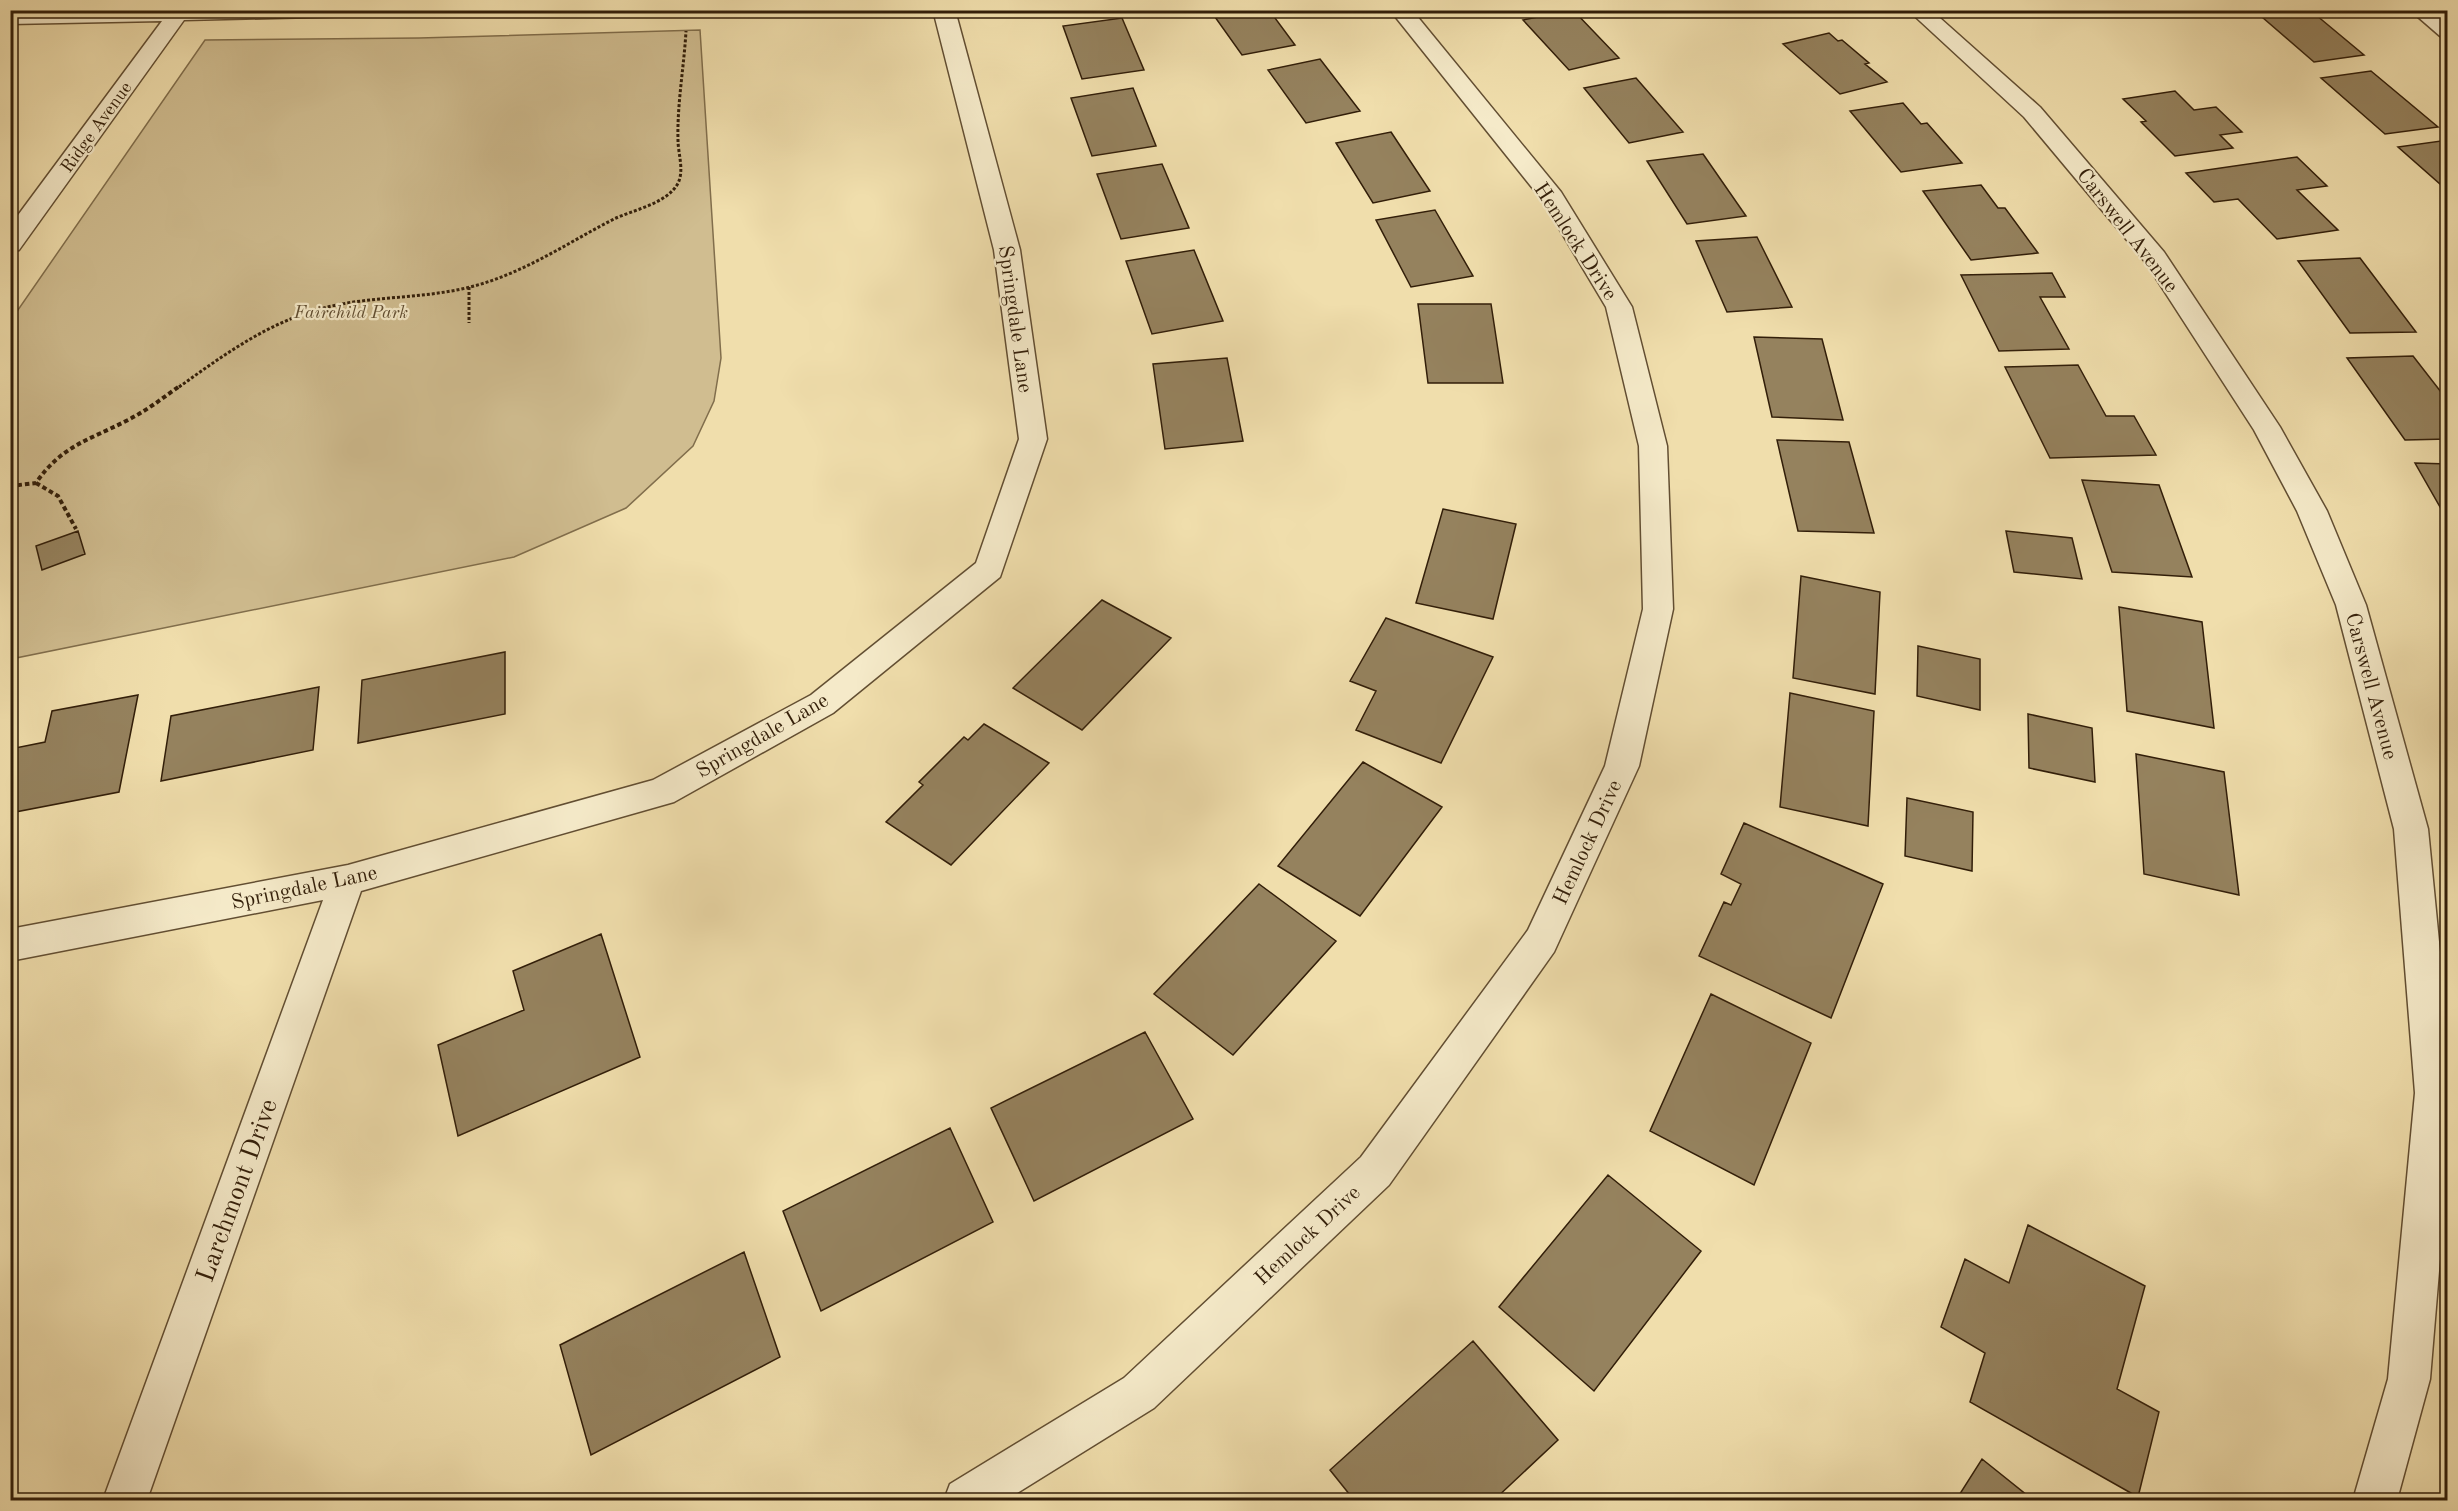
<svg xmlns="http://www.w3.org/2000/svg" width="2458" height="1511" viewBox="0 0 2458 1511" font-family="'Old Standard TT',serif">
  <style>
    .green { fill: #d0bd90; stroke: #816e4c; stroke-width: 1.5 }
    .building { fill: #95825e; stroke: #321e09; stroke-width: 1.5 }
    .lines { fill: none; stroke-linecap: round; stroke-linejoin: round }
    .street-casing { stroke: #624e32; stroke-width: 3 }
    .path-far1 { stroke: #321e09; stroke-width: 3; stroke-dasharray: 3 2; stroke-linecap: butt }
    .path { stroke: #321e09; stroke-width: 4; stroke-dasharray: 4.5 3; stroke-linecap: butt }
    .street { fill: #f5eac9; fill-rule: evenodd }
    .labels { text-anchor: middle; stroke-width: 4.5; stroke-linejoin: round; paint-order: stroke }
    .far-street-label { font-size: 18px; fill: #321e09; stroke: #f5eac9 }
    .far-park-label { font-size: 18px; font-style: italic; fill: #614e32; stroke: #f5eac9 }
    .street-label { font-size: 21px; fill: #321e09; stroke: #f5eac9 }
    .near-street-label { font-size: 26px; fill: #321e09; stroke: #f5eac9 }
  </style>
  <rect width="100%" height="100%" fill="#f0deac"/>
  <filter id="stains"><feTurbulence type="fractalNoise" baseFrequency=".00333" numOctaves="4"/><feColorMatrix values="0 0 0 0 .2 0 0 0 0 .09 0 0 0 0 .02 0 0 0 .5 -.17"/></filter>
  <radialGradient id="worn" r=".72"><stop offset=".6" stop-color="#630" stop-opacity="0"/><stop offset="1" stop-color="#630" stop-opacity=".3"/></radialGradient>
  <path class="green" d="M700,30L721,358L714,401L693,446L626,508L514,557L11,659V320L205,40L419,38Z"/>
  <path class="building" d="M1210,10H1269L1295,45L1242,55Z
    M1573,10L1619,58L1569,70L1523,20Z
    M2310,10L2364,55L2314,62L2255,11Z
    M1122,18L1144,70L1082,79L1063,26Z
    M1829,33L1838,41L1842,40L1869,63L1865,64L1887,82L1840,94L1783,44Z
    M1320,59L1360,111L1306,123L1268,70Z
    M2371,71L2438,127L2385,134L2321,78Z
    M1636,78L1683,132L1629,143L1584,88Z
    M1133,88L1156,146L1092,156L1071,98Z
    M2175,91L2194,110L2216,107L2242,132L2220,135L2233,148L2175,156L2141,122L2146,121L2123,99Z
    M1903,103L1921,124L1927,123L1962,163L1901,172L1850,111Z
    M1391,132L1430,191L1373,203L1336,143Z
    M2448,140V191L2398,147Z
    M1703,154L1746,216L1687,224L1647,161Z
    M2297,157L2327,186L2297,190L2338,230L2277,239L2238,199L2214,202L2186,173Z
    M1162,164L1189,228L1121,239L1097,174Z
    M1981,185L1998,208H2005L2038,253L1971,260L1923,191Z
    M1435,210L1473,276L1411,287L1376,220Z
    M1757,237L1792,307L1727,312L1696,241Z
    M1194,250L1223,321L1152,334L1126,261Z
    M2360,258L2416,332L2350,333L2298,261Z
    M2052,273L2065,297H2040L2069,349L1999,351L1961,275Z
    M1418,304H1491L1503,383H1428Z
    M1754,337L1822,339L1843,420L1772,417Z
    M2413,356L2448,401V439L2405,440L2347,358Z
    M1227,358L1243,441L1165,449L1153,364Z
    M2078,365L2106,416H2134L2156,455L2050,458L2005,367Z
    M1777,440L1849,442L1874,533L1798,531Z
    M2415,463L2448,464V521Z
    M2082,480L2159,485L2192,577L2112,572Z
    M1443,509L1516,524L1493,619L1416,603Z
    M78,531L85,554L42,570L36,546Z
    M2006,531L2072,538L2082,579L2014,572Z
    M1801,576L1880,592L1875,694L1793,678Z
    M1102,600L1171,638L1082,730L1013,688Z
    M2119,607L2202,622L2214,728L2127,711Z
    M1386,618L1493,657L1441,763L1356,730L1376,691L1350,681Z
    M1918,646L1980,659V710L1917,696Z
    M505,652V714L358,743L362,680Z
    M319,687L313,750L161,781L171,716Z
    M1790,693L1874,711L1868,826L1780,807Z
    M138,695L119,792L10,813V749L45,742L52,711Z
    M2028,714L2092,728L2095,782L2029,768Z
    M984,724L1049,763L951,865L886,822L923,785L919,782L964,737L968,740Z
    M2136,754L2224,772L2239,895L2144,874Z
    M1363,762L1442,807L1360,916L1278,866Z
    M1907,798L1973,812L1972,871L1905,856Z
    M1744,823L1883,884L1831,1018L1699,956L1724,902L1731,905L1741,884L1721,874Z
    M1259,884L1336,941L1233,1055L1154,994Z
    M601,934L640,1057L458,1136L438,1045L524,1010L513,971Z
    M1711,994L1811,1043L1754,1185L1650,1131Z
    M1145,1032L1193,1119L1034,1201L991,1108Z
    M950,1128L993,1222L821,1311L783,1211Z
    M1608,1175L1701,1251L1594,1391L1499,1307Z
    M2028,1225L2145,1286L2117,1389L2159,1412L2138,1497L1970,1402L1985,1353L1941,1327L1965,1259L2009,1283Z
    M744,1252L780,1357L591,1455L560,1345Z
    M1473,1341L1558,1440L1494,1500H1354L1330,1470Z
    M1982,1459L2033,1500H1956Z"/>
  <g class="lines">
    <defs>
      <path id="street" d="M368,10L366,15L358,16L184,20L19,250L10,252V226L162,21L10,24V12Z
        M933,10H955L1020,250L1047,439L1000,577L833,713L674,802L361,891L147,1500H103L323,900L10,961V929L348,865L653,780L811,695L976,563L1019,439L994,250Z
        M1390,10H1412L1561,192L1632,307L1667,446L1673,609L1639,766L1554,952L1389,1185L1154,1408L1006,1500H944L950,1484L1124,1378L1361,1157L1528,930L1605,766L1643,609L1639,446L1606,307L1542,200Z
        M1908,10H1931L2040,107L2164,252L2280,427L2327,511L2366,605L2428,829L2448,1034V1163L2430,1379L2397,1500H2353L2388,1379L2415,1093L2394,829L2336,605L2297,511L2254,430L2146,263L2024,117Z
        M2410,10H2434L2448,20V37L2440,36Z"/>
    </defs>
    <use href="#street" class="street-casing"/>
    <path class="path-far1" d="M469,287V323
      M179,387C221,357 263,326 313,311C364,295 419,300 470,287C523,274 567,243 614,219C633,210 665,204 677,185C685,172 678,154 678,140C677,104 684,67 686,31"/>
    <path class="path" d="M36,483L58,496L76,529
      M10,486L36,483C61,446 89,440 126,421C146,411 163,398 181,385"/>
    <use href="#street" class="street"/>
  </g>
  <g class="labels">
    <g class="far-street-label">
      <text transform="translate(96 127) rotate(-54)" y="6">Ridge Avenue</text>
    </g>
    <g class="far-park-label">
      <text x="351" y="318">Fairchild Park</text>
    </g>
    <g class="street-label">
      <text transform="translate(2128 230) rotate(52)" y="7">Carswell Avenue</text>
      <text transform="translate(1576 241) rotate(57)" y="7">Hemlock Drive</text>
      <text transform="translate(1016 319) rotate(82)" y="7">Springdale Lane</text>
      <text transform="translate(2372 686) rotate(75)" y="7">Carswell Avenue</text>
      <text transform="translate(762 735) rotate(-30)" y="7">Springdale Lane</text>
      <text transform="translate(1587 842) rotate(-65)" y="7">Hemlock Drive</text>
      <text transform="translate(304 887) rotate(-12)" y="7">Springdale Lane</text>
      <text transform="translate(1307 1235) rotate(-43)" y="7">Hemlock Drive</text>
    </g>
    <g class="near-street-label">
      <text transform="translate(236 1190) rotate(-70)" y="9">Larchmont Drive</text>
    </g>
  </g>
  <rect width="2458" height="1511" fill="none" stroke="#f0deac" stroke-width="36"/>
  <rect x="12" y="12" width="2434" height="1487" fill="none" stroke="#321e09" stroke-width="3"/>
  <rect x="18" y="18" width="2422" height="1475" fill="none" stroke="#321e09" stroke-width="1.5"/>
  <rect width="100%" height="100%" filter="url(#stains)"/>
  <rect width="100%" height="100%" fill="url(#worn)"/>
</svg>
